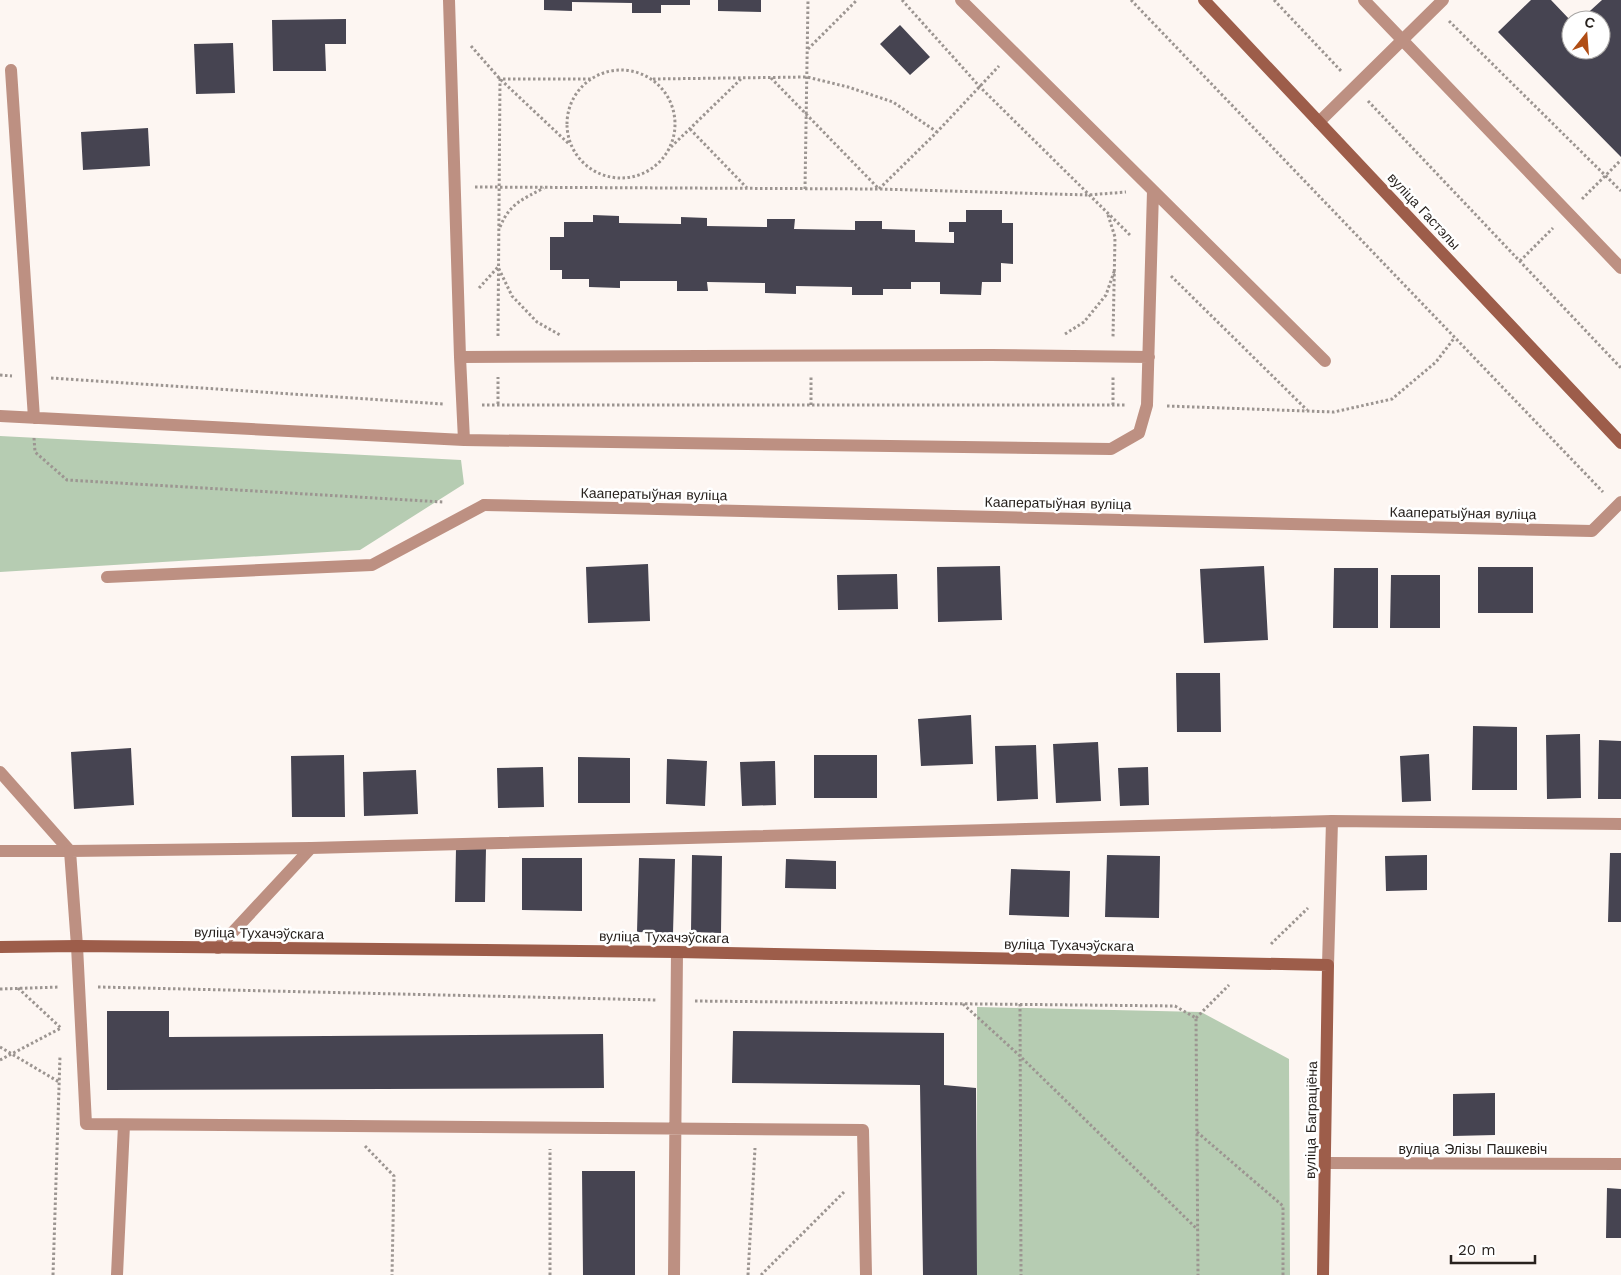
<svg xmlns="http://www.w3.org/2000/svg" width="1621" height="1275" viewBox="0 0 1621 1275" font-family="'Work Sans',sans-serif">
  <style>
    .green { fill: #b6ccb2 }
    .building { fill: #464451 }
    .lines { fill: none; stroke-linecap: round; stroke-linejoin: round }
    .path { stroke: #9c9591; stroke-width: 3; stroke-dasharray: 2.5 2.5; stroke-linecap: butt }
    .lane { stroke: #bd9082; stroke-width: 12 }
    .street { stroke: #bd9082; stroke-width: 12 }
    .secondary { stroke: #9d5d4a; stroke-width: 12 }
    .labels { text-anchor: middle; stroke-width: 5; stroke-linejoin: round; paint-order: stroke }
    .street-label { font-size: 14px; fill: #28221e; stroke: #fff }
  </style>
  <rect width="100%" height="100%" fill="#fdf6f2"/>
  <path class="green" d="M0,436L461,460L464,484L360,550L0,572Z
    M977,1007L1201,1012L1289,1059L1290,1275H977Z"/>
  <path class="building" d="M544,0H690V5H661V13H632V3L572,2V11L544,10Z
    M718,0H761V12L718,11Z
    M1531,0H1551L1571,21V50H1601V20H1580L1602,0H1621V157L1498,32Z
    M346,19V44H325L326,71H273L272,20Z
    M900,25L930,57L910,75L880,44Z
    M233,43L235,93L196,94L194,44Z
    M148,128L150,166L83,170L81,132Z
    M966,210H1002V223H1013V264L1001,263V282H982L981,295L940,294V282H911V289H883V295H852V287L796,286V294L765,293V283L707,282L708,291H677V281H620V288L589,287V279H562V270H550V237H564V222H593V215L619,216V223L681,224V217L707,218V226L767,227V219H795L794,229L855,230V221H882V229L915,230V242L954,243V232H949V222H966Z
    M648,564L650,621L588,623L586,567Z
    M1000,566L1002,620L938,622L937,567Z
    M1264,566L1268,640L1204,643L1200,569Z
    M1478,567H1533V613H1478Z
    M1334,568H1378V628H1333Z
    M897,574L898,609L838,610L837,575Z
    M1391,575H1440V628H1390Z
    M1176,673H1220L1221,732H1177Z
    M971,715L973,764L921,766L918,719Z
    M1473,726L1517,727V790H1472Z
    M1580,734L1581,798L1547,799L1546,735Z
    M1599,740L1621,741V799H1598Z
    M1098,742L1101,801L1056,803L1053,744Z
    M1036,745L1038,799L997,801L995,746Z
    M131,748L134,805L74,809L71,752Z
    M1429,754L1431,801L1402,802L1400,756Z
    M344,755L345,817H292L291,756Z
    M814,755H877V798H814Z
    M578,757L630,758V803H578Z
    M667,759L707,761L705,806L666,804Z
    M775,761L776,805L742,806L740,762Z
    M543,767L544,807L498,808L497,768Z
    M1148,767L1149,805L1120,806L1118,768Z
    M416,770L418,814L364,816L363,772Z
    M456,848H486L485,902H455Z
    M1610,853H1621V922H1608Z
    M692,855L722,856L721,933L691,932Z
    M1107,855L1160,856L1159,918L1105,917Z
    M1427,855V890L1386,891L1385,856Z
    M522,858H582V911L522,910Z
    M639,858L675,859L673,933L637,932Z
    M786,859L836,861V889L785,888Z
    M1011,869L1070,871L1069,917L1009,915Z
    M107,1011H169V1037L603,1034L604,1088L107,1090Z
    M733,1031L944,1033V1085L976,1088L977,1275H923L920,1085L732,1083Z
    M1495,1093V1135L1453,1136V1094Z
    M582,1171H635V1275H583Z
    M1607,1188L1621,1189V1238H1606Z"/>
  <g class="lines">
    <path class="path" d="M902,0L980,87L1131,236
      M1131,0L1603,492
      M1274,0L1342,72
      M1449,21L1621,191
      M471,46L500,79L569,144
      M808,49L857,0
      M567 124a54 54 0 1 1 108 0a54 54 0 1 1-108 0Z
      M771,78L879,189L937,132L999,66
      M653,79L807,77L848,87L893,102L937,132
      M1368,101L1621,368
      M690,129L747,188
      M671,147L742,78
      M475,187L879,189L1088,195L1126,192
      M805,189L808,0
      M1582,199L1621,160
      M1108,215L1115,237L1113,337
      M500,227C510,203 523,199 544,188
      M1520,261L1553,228
      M1171,276L1307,410
      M479,288L498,267L512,296L537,322L560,335
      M1065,334L1084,322L1106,295L1115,269
      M498,336L500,79H593
      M0,375L12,376
      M51,378L443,404
      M498,404V377
      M482,405H1126
      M811,405V377
      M1113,405V376
      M1167,406L1334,412L1392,399L1436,362L1455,337
      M34,438L35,452L67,480L443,502
      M1271,944L1308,908
      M98,987L657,1000
      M0,989L59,987
      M695,1001L1175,1006L1196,1018L1198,1275
      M963,1004L1020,1056L1198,1230
      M1020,1004L1021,1275
      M1196,1018L1229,985
      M0,1047L59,1082
      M0,1060L61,1028L18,988
      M1197,1132L1283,1206V1275
      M365,1146L394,1176L392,1275
      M53,1275L60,1056
      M550,1275V1149
      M748,1275L755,1148
      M761,1275L844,1192"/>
    <path class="lane" d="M449,0L460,357L464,440
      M961,0L1325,361
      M1364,0L1621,268
      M11,70L34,418
      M1319,122L1443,0
      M460,357L991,355L1149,357
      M0,416L464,440L1111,449L1139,433L1147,405L1153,191
      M107,577L372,565L484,505
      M0,772L70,851
      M0,851H70
      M77,946L86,1124L863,1130L866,1275
      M218,948L311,848
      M1328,965L1332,821
      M117,1275L124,1125
      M674,1275L677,952"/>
    <path class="street" d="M484,505L1592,531L1621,502
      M77,946L70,851L311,848L1332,821L1621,824
      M1325,1163L1621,1164"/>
    <path class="secondary" d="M1204,0L1621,443
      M0,947L77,946L677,952L1328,965L1323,1275"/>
  </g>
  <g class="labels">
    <g class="street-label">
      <text transform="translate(1424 211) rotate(47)" y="5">вуліца Гастэлы</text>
      <text transform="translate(654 494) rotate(1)" y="5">Кааператыўная вуліца</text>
      <text transform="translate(1058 503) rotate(1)" y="5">Кааператыўная вуліца</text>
      <text transform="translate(1463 513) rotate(1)" y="5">Кааператыўная вуліца</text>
      <text transform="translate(259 933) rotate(1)" y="5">вуліца Тухачэўскага</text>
      <text transform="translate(664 937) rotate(1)" y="5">вуліца Тухачэўскага</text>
      <text transform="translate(1069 945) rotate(1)" y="5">вуліца Тухачэўскага</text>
      <text transform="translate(1311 1120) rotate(-89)" y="5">вуліца Баграціёна</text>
      <text x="1473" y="1154">вуліца Элізы Пашкевіч</text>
    </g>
  </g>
  <g transform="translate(1586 35) rotate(17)"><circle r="24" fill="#ffffff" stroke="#a9a7a5"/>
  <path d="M0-4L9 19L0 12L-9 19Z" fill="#b04d14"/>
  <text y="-8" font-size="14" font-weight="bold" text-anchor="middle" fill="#28221e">С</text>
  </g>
  <path d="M1451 1255v8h84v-8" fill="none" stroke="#28221e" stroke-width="2.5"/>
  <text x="1458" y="1255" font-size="15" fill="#28221e" stroke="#ffffff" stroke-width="4" paint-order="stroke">20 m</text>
</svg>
